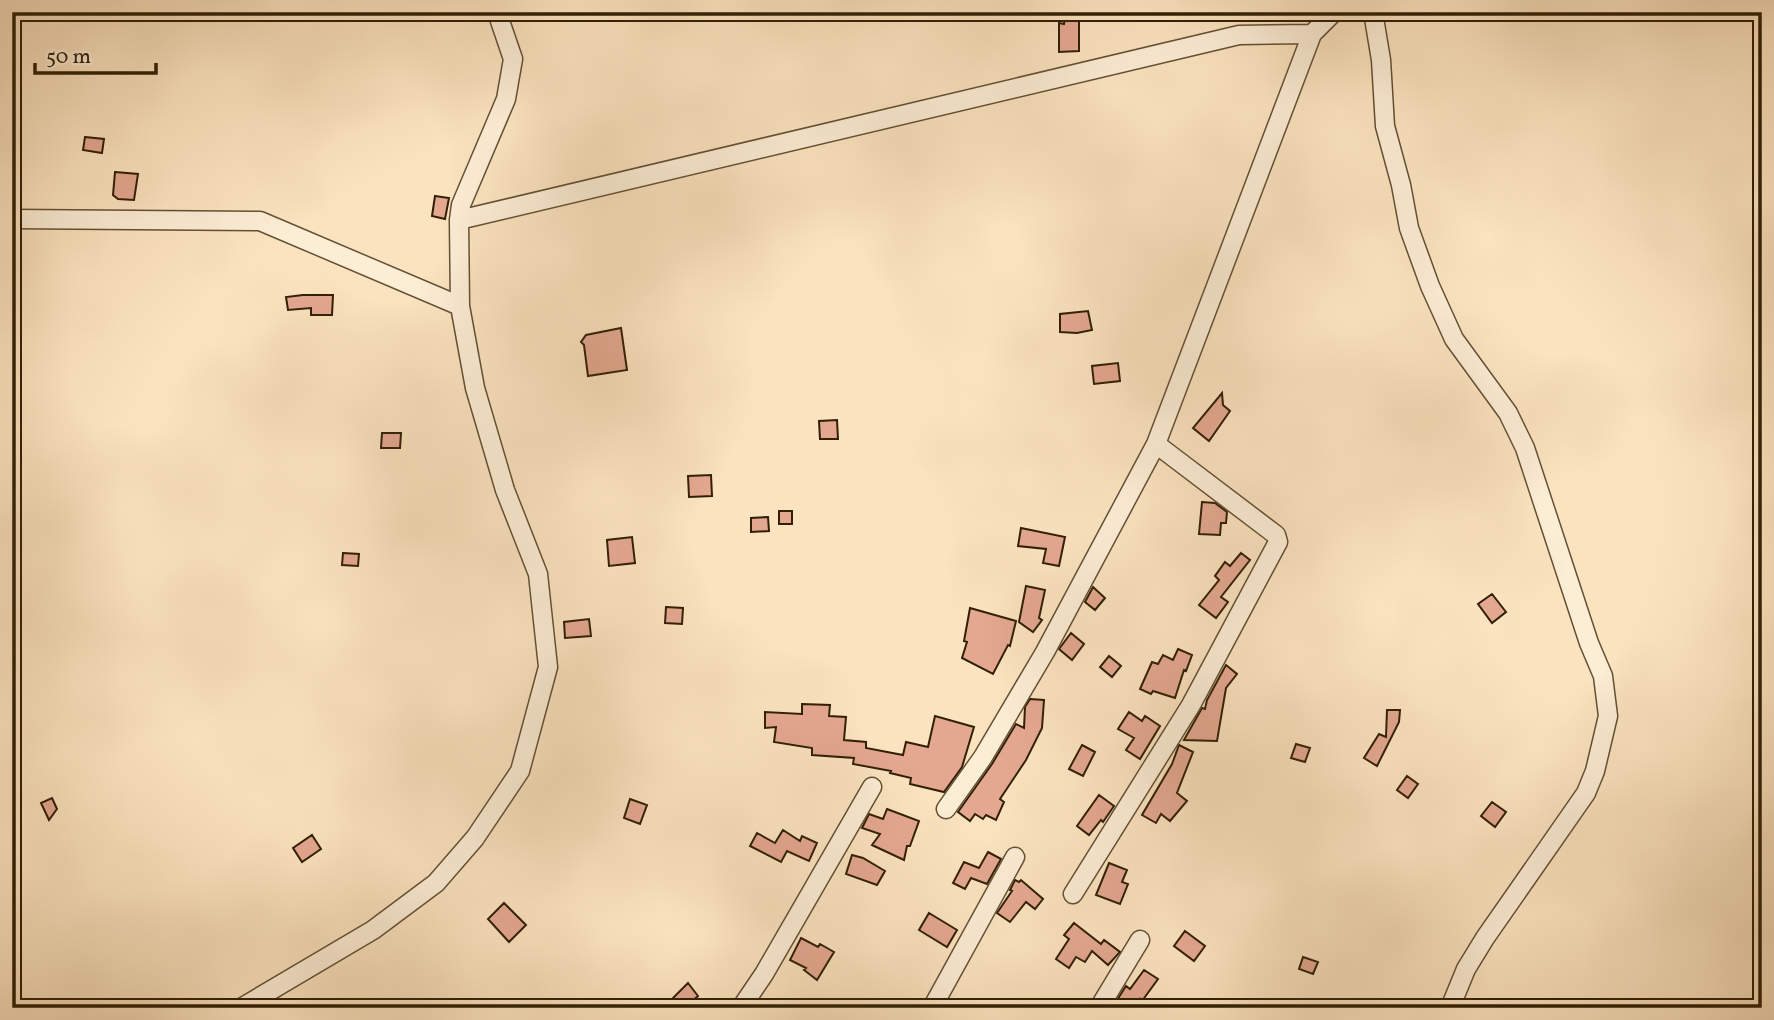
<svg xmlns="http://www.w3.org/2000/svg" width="1774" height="1020" viewBox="0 0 1774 1020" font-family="Vollkorn,serif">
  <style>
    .building { fill: #e4a890; stroke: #311f06; stroke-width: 2 }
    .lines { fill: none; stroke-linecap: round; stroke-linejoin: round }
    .minor-casing { stroke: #645034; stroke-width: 21 }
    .minor { stroke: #fcedd5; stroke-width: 18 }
  </style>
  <rect width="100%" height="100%" fill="#fbe3bf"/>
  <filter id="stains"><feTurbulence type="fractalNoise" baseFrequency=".00286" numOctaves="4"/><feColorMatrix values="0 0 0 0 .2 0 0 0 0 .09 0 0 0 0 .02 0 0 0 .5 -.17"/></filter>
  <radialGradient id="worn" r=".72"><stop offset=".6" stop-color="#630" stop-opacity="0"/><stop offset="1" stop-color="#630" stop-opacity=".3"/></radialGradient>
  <path class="building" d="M1065,18L1079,20V51L1059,52V23L1064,24Z
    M85,137L104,139L102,153L83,150Z
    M115,172L138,174L134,200L118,199L113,195Z
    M435,196L449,198L445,219L432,216Z
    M303,295H333L332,315H311V308L288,310L286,297Z
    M1088,311L1092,330L1077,333L1060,332V314Z
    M621,328L627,370L588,376L584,345L581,342L586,335Z
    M1118,363L1120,381L1094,384L1092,366Z
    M1222,393L1223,405L1230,411L1209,441L1193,428Z
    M837,420L838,439H820L819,421Z
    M382,433H401L400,448H381Z
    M711,475L712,496L689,497L688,476Z
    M1202,502L1215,503L1227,512L1226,523H1221L1220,535L1199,534Z
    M779,511H792V524H779Z
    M768,517L769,531L751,532V518Z
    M1021,528L1065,537L1059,566L1043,563L1046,549L1018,546Z
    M632,537L635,563L609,566L607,540Z
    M343,553L359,554L358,566L342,565Z
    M1241,553L1250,560L1221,597L1228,602L1216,618L1199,605L1219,580L1215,576L1225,562L1230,566Z
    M1026,586L1045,590L1039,618L1042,620L1033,632L1019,622Z
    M1093,587L1105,598L1095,610L1085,602Z
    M1492,594L1506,612L1492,623L1478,604Z
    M666,607L683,608L682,624L665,623Z
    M970,608L1016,621L1010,646L1008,645L993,674L962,658L967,642L964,641Z
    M589,619L591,636L565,638L564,622Z
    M1071,633L1084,644L1072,660L1059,649Z
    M1178,649L1192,655L1186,671L1184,670L1175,698L1153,691L1151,694L1140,689L1152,662L1158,664L1163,655L1173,660Z
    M1109,656L1121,666L1112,677L1100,667Z
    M1226,665L1237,674L1226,688L1217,741L1184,740L1202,708L1205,709L1207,700Z
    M1030,699L1044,700L1042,728L1026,760L1000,799L1004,802L996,820L986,815L983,819L975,814L970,821L958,812L992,764L1016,724L1024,728L1025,707Z
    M802,704L830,705L829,716L846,717L844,740L866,742V748L903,755L906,742L928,747L935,716L974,727L962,767L944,792L910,784L911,778L890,773L891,771L853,764L854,758L812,755V748L774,742L776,727L765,728V712L802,714Z
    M1387,710H1400L1399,722L1377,766L1364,758L1379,734L1386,737Z
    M1129,712L1142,721L1145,716L1160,726L1140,759L1126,750L1134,738L1118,729Z
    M1296,744L1310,748L1305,762L1291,758Z
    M1082,745L1095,752L1083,776L1069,769Z
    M1179,745L1193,752L1177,793L1187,801L1170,821L1161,814L1156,823L1142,815L1172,764Z
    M1407,776L1418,784L1408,798L1397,790Z
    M1099,795L1114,806L1103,822L1101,820L1089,835L1077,826Z
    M52,798L57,809L49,820L41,803Z
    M630,799L647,805L640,824L624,818Z
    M1492,802L1506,812L1495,827L1481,816Z
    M887,809L919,821L910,846H907L904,860L872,845L880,834L862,828L869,814L883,819Z
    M783,830L800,841L802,836L817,843L809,861L787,851L781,862L750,846L757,833L775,843Z
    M312,835L321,849L302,862L293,848Z
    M988,852L1001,859L987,884L971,878L965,889L953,883L964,862L979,868Z
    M852,855L863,858L885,871L877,885L846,874Z
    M1109,863L1127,870L1122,882L1128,884L1120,904L1096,895Z
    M1015,880L1019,882L1021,880L1043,899L1035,909L1026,902L1010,922L997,913L1012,891L1010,890Z
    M504,903L526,925L509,942L488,919Z
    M929,913L957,930L947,947L919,930Z
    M1074,923L1101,944L1104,940L1120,952L1108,965L1092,951L1085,962L1076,957L1069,968L1056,959L1069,939L1064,935Z
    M1185,931L1205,946L1194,961L1174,946Z
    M801,938L818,947L820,944L834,952L817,980L804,970L806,968L790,960Z
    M1303,957L1318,962L1313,974L1299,969Z
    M1144,970L1158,979L1142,1001L1140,999L1135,1008H1112L1126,986L1130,989Z
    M688,983L698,996L691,1002L696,1008H663Z"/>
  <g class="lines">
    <defs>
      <path id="minor" d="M1373,12L1381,60L1385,126L1401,185L1409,228L1430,286L1454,339L1508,413L1525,448L1589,643L1603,676L1608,716L1595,771L1586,793L1485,938L1466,969L1450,1008
        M12,219L260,221L460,306
        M459,220L1239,35L1312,34
        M946,809L983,757L1045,652L1156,444L1312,34L1334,12
        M1073,894L1191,705L1278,542L1276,535L1156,444
        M241,1008L373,930L436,883L475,838L520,771L548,667L538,574L505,490L475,388L460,306L459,220L461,205L506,99L513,59L497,12
        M741,1008L764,974L872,787
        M932,1008L1015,857
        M1099,1008L1140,940"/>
    </defs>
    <use href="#minor" class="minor-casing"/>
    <use href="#minor" class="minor"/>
  </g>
  <rect width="1774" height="1020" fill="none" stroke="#fbe3bf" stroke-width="42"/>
  <rect x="14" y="14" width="1746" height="992" fill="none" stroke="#311f06" stroke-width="3.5"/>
  <rect x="21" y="21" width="1732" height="978" fill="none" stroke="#311f06" stroke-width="2"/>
  <path d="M35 63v10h121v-10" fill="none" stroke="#311f06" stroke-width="3.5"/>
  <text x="46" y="63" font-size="21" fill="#311f06" stroke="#fcedd5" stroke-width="5" paint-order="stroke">50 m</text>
  <rect width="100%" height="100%" filter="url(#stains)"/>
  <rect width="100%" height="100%" fill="url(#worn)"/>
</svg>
